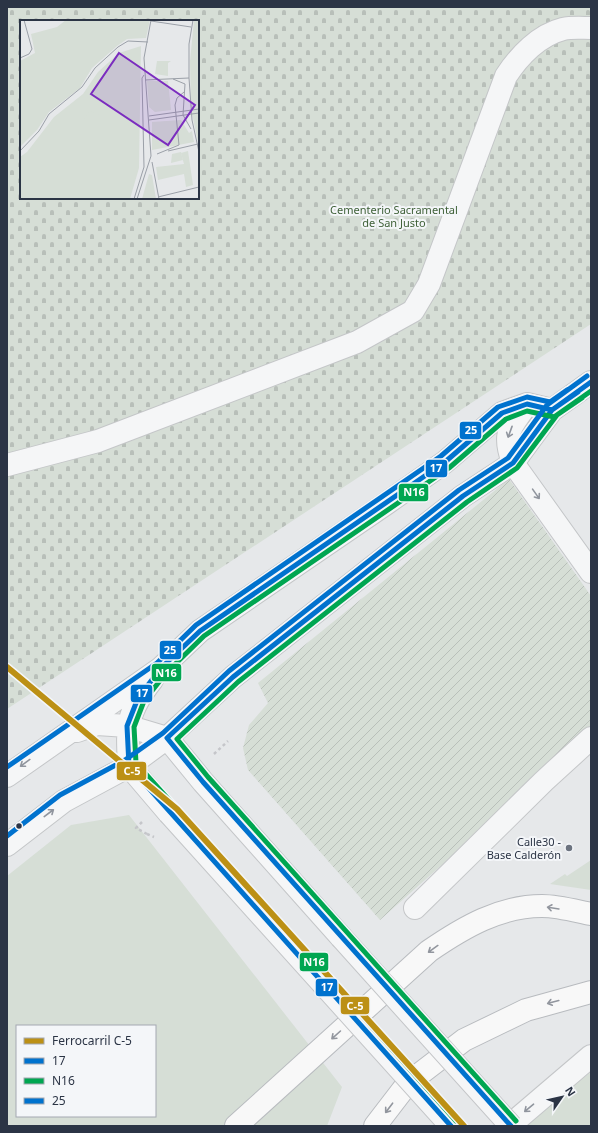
<svg xmlns="http://www.w3.org/2000/svg" width="598" height="1133" viewBox="0 0 598 1133" font-family="'Noto Sans',sans-serif">
  <style>
    .cemetery { fill: url(#cemetery-stones); fill-rule: evenodd }
    .park { fill: #d6ded6; fill-rule: evenodd }
    .garden { fill: url(#garden-furrows) }
    .lines { fill: none; stroke-linecap: round; stroke-linejoin: round }
    .minor-casing { stroke: #c4c6c8; stroke-width: 24 }
    .highway-casing { stroke: #b8bbbf; stroke-width: 24 }
    .path { stroke: #c5c6ca; stroke-width: 2.5; stroke-dasharray: 3 3; stroke-linecap: butt }
    .minor { stroke: #f5f6f7; stroke-width: 22 }
    .highway { stroke: #f8f8f8; stroke-width: 22 }
    .minor-bridge-casing { stroke: #c4c6c8; stroke-width: 24; stroke-linecap: butt }
    .path-bridge { stroke: #c5c6ca; stroke-width: 2.5; stroke-dasharray: 3 3; stroke-linecap: butt }
    .minor-bridge { stroke: #f5f6f7; stroke-width: 22 }
    .bus-1-casing { stroke: #f4f6f9; stroke-width: 8 }
    .bus-2-casing { stroke: #f4f6f9; stroke-width: 8 }
    .bus-3-casing { stroke: #f4f6f9; stroke-width: 8 }
    .bus-1 { stroke: #0072ce; stroke-width: 5 }
    .bus-2 { stroke: #00a651; stroke-width: 5 }
    .bus-3 { stroke: #0072ce; stroke-width: 5 }
    .rail-1-casing { stroke: #f4f6f9; stroke-width: 9 }
    .rail-1 { stroke: #bc9015; stroke-width: 6 }
    .oneway { stroke: #90959e }
    .oneway2 { stroke: #92969e }
    .bus-dot { fill: #2b3445; stroke: #f4f6f9; stroke-width: 1.5 }
    .poi-dot { fill: #6c737f; stroke: #f4f6f9; stroke-width: 1.5 }
    .labels { text-anchor: middle; stroke-width: 4; stroke-linejoin: round; paint-order: stroke }
    .park-label { font-size: 11px; fill: #3f6138; stroke: #f4f6f9 }
    .poi-label { font-size: 11px; fill: #2b3445; stroke: #f4f6f9; text-anchor: end }
    .inset-road { fill: none; stroke: #9ba0a8; stroke-width: 1 }
    .view { fill: #7b2cbf; fill-opacity: 0.15; stroke: #7b2cbf; stroke-width: 2 }
    .inset-edge { fill: none; stroke: #2b3445; stroke-width: 2 }
    .line-badge { stroke: #f4f6f9; stroke-width: 1.5 }
    .badge-label { font-size: 11px; text-anchor: middle; font-weight: bold; fill: #fff }
  </style>
  <defs>
    <pattern id="cemetery-stones" width="16" height="16" patternUnits="userSpaceOnUse"><rect width="16" height="16" fill="#d6ded6"/><path d="M2 7V4a2 2 0 0 1 4 0v3zM10 15v-3a2 2 0 0 1 4 0v3z" fill="#b8bfb9"/></pattern>
    <pattern id="garden-furrows" width="10" height="10" patternUnits="userSpaceOnUse"><rect width="10" height="10" fill="#d6ded6"/><path d="M-1 1l2-2M0 10L10 0M9 11l2-2" fill="none" stroke="#b8bfb9"/></pattern>
  </defs>
  <rect width="100%" height="100%" fill="#e6e8ea"/>
  <path class="cemetery" d="M7,7H591V324L7,709ZM21,21H198V198H21Z"/>
  <path class="park" d="M129,815L342,1087L327,1126H7V876L71,825ZM17,1026H155V1116H17Z
    M591,860V890L550,884L565,874L567,876Z
    M591,1072V1126H521L526,1121Z"/>
  <path class="garden" d="M509,479L591,596V732L380,920L248,770L243,748L249,725L268,703L258,683Z"/>
  <g class="lines">
    <defs>
      <path id="minor" d="M527,404C510,429 502,432 513,463L591,572
        M7,465L98,441L357,342L413,311L429,284L506,76C519,56 539,35 563,29C572,27 582,28 591,28
        M77,731L97,724L127,726L167,738
        M167,738L203,782L341,937
        M129,766C127,726 126,713 152,680
        M129,766L169,813
        M7,776L161,668L200,631L387,503L445,462L502,413L527,404L552,410
        M7,845L64,801L129,766L167,738L233,677L463,496L513,463L552,410L591,382
        M415,908L544,781L591,738
        M509,1126L591,1056"/>
      <path id="highway" d="M236,1126L429,951C464,927 500,906 542,906C558,906 576,911 591,914
        M375,1126L408,1083L464,1040L526,1010L591,992"/>
    </defs>
    <use href="#minor" class="minor-casing"/>
    <use href="#highway" class="highway-casing"/>
    <path class="path" d="M214,754L228,741
      M142,822L136,828L147,834"/>
    <use href="#minor" class="minor"/>
    <use href="#highway" class="highway"/>
    <defs>
      <path id="minor-bridge" d="M169,813L451,1126
        M341,937L511,1126"/>
    </defs>
    <use href="#minor-bridge" class="minor-bridge-casing"/>
    <path class="path-bridge" d="M147,834L154,837"/>
    <use href="#minor-bridge" class="minor-bridge"/>
    <defs>
      <path id="bus-1" d="M451,1126L129,766L127,726L138,698L161,668L200,631L445,462L502,413L527,404L552,410L591,382
        M511,1126L203,782L167,738L233,677L463,496L513,463L552,410L578,392"/>
      <path id="bus-2" d="M456,1121L136,763L134,727L144,701L166,673L204,636L449,468L506,419L527,411L554,417L591,391
        M516,1121L208,777L177,739L238,682L467,502L517,468L557,415L582,398"/>
      <path id="bus-3" d="M7,767L157,663L196,625L441,456L498,407L527,397L550,402L567,390
        M7,836L60,795L125,760L163,733L229,671L459,490L508,458L547,405L587,376"/>
    </defs>
    <use href="#bus-1" class="bus-1-casing"/>
    <use href="#bus-2" class="bus-2-casing"/>
    <use href="#bus-3" class="bus-3-casing"/>
    <use href="#bus-1" class="bus-1"/>
    <use href="#bus-2" class="bus-2"/>
    <use href="#bus-3" class="bus-3"/>
    <defs>
      <path id="rail-1" d="M7,667L177,809L464,1126"/>
    </defs>
    <use href="#rail-1" class="rail-1-casing"/>
    <use href="#rail-1" class="rail-1"/>
  </g>
  <defs><path id="oneway-shaft" d="M-6 0H5M1.5-3L5.5 0L1.5 3" fill="none" stroke-width="1.6" stroke-linecap="round" stroke-linejoin="round"/></defs>
  <g class="oneway">
    <use href="#oneway-shaft" transform="translate(510 432) rotate(110)"/>
    <use href="#oneway-shaft" transform="translate(536 494) rotate(55)"/>
    <use href="#oneway-shaft" transform="translate(25 763) rotate(144)"/>
    <use href="#oneway-shaft" transform="translate(49 813) rotate(-37)"/>
    <use href="#oneway-shaft" transform="translate(529 1108) rotate(140)"/>
  </g>
  <g class="oneway2">
    <use href="#oneway-shaft" transform="translate(553 908) rotate(-171)"/>
    <use href="#oneway-shaft" transform="translate(433 949) rotate(144)"/>
    <use href="#oneway-shaft" transform="translate(553 1002) rotate(165)"/>
    <use href="#oneway-shaft" transform="translate(336 1035) rotate(138)"/>
    <use href="#oneway-shaft" transform="translate(389 1108) rotate(127)"/>
  </g>
  <circle class="bus-dot" cx="19" cy="826" r="3.5"/>
  <circle class="poi-dot" cx="569" cy="848" r="4"/>
  <g class="labels">
    <g class="park-label">
      <text x="394" y="214">Cementerio Sacramental<tspan x="394" dy="13">de San Justo</tspan></text>
    </g>
    <g class="poi-label">
      <text x="561" y="846">Calle30 -<tspan x="561" dy="13">Base Calderón</tspan></text>
    </g>
  </g>
  <g transform="translate(20 20)">
    <rect width="179" height="179" fill="#e6e8ea"/>
    <path d="M121,26L119,148L110,179H0V137L7,132L34,97L63,74L78,52L99,33Z" fill="#d6ded6"/>
    <path d="M46,0H130L126,18L107,19L97,26L72,48L60,68L29,92L17,110L0,127V41L15,33L11,14L37,7ZM174,0H179V127L171,89L170,41ZM137,41H151L148,43V56L135,54ZM161,100L169,113L172,111L174,122L132,130V102ZM161,132L163,140L151,143L152,134ZM129,154L132,155L136,179H122Z" fill="#d6ded6"/>
    <path d="M127,61H148L151,90L135,92L129,87ZM70,90L82,97L77,107L64,99ZM168,131L173,165L166,167L164,154L138,160L136,147L164,144L161,133Z" fill="#d6ded6"/>
    <path class="inset-road" d="M173,0L169,24V58L172,100L179,132M131,1L171,7M0,38L9,34L12,29L4,0M153,59L165,64L163,95L171,109M125,60L169,58M129,96L179,89M129,100L179,93M0,131L19,111L29,94L62,67L75,48L98,27L108,21L128,22M148,131L178,124M137,134L159,125L155,85L157,78L164,72M132,142L139,179M138,177L179,167M114,179L124,147L122,58L124,55M117,179L131,136L124,38L131,0"/>
    <path class="view" d="M99,33L175,85L148,125L71,74Z"/>
    <rect width="179" height="179" class="inset-edge"/>
  </g>
  <g class="line-badge">
    <rect x="459" y="421" width="23" height="19" rx="4" fill="#0072ce"/>
    <rect x="425" y="459" width="23" height="19" rx="4" fill="#0072ce"/>
    <rect x="398" y="483" width="31" height="19" rx="4" fill="#00a651"/>
    <rect x="159" y="640" width="23" height="20" rx="4" fill="#0072ce"/>
    <rect x="151" y="663" width="31" height="19" rx="4" fill="#00a651"/>
    <rect x="130" y="684" width="23" height="19" rx="4" fill="#0072ce"/>
    <rect x="116" y="761" width="31" height="20" rx="4" fill="#bc9015"/>
    <rect x="299" y="952" width="30" height="20" rx="4" fill="#00a651"/>
    <rect x="315" y="978" width="23" height="19" rx="4" fill="#0072ce"/>
    <rect x="340" y="996" width="30" height="19" rx="4" fill="#bc9015"/>
  </g>
  <g class="badge-label">
    <text x="471" y="434">25</text>
    <text x="436" y="472">17</text>
    <text x="414" y="496">N16</text>
    <text x="170" y="654">25</text>
    <text x="166" y="677">N16</text>
    <text x="142" y="697">17</text>
    <text x="132" y="775">C-5</text>
    <text x="314" y="966">N16</text>
    <text x="327" y="991">17</text>
    <text x="355" y="1010">C-5</text>
  </g>
  <rect width="598" height="1133" fill="none" stroke="#2b3445" stroke-width="16"/>
  <rect x="16" y="1025" width="140" height="92" fill="#f4f6f9" stroke="#a4a8b1"/>
  <rect x="24" y="1038" width="20" height="6" fill="#bc9015" stroke="#a4a8b1"/>
  <text x="52" y="1045" font-size="12" fill="#2b3445">Ferrocarril C-5</text>
  <rect x="24" y="1058" width="20" height="6" fill="#0072ce" stroke="#a4a8b1"/>
  <text x="52" y="1065" font-size="12" fill="#2b3445">17</text>
  <rect x="24" y="1078" width="20" height="6" fill="#00a651" stroke="#a4a8b1"/>
  <text x="52" y="1085" font-size="12" fill="#2b3445">N16</text>
  <rect x="24" y="1098" width="20" height="6" fill="#0072ce" stroke="#a4a8b1"/>
  <text x="52" y="1105" font-size="12" fill="#2b3445">25</text>
  <g transform="translate(562 1097) rotate(56)" stroke="#f4f6f9" stroke-width="3" paint-order="stroke">
  <path d="M0-3L7 15L0 10L-7 15Z" fill="#2b3445"/>
  <text y="-6" font-size="11" font-weight="bold" text-anchor="middle" fill="#2b3445">N</text>
  </g>
</svg>
